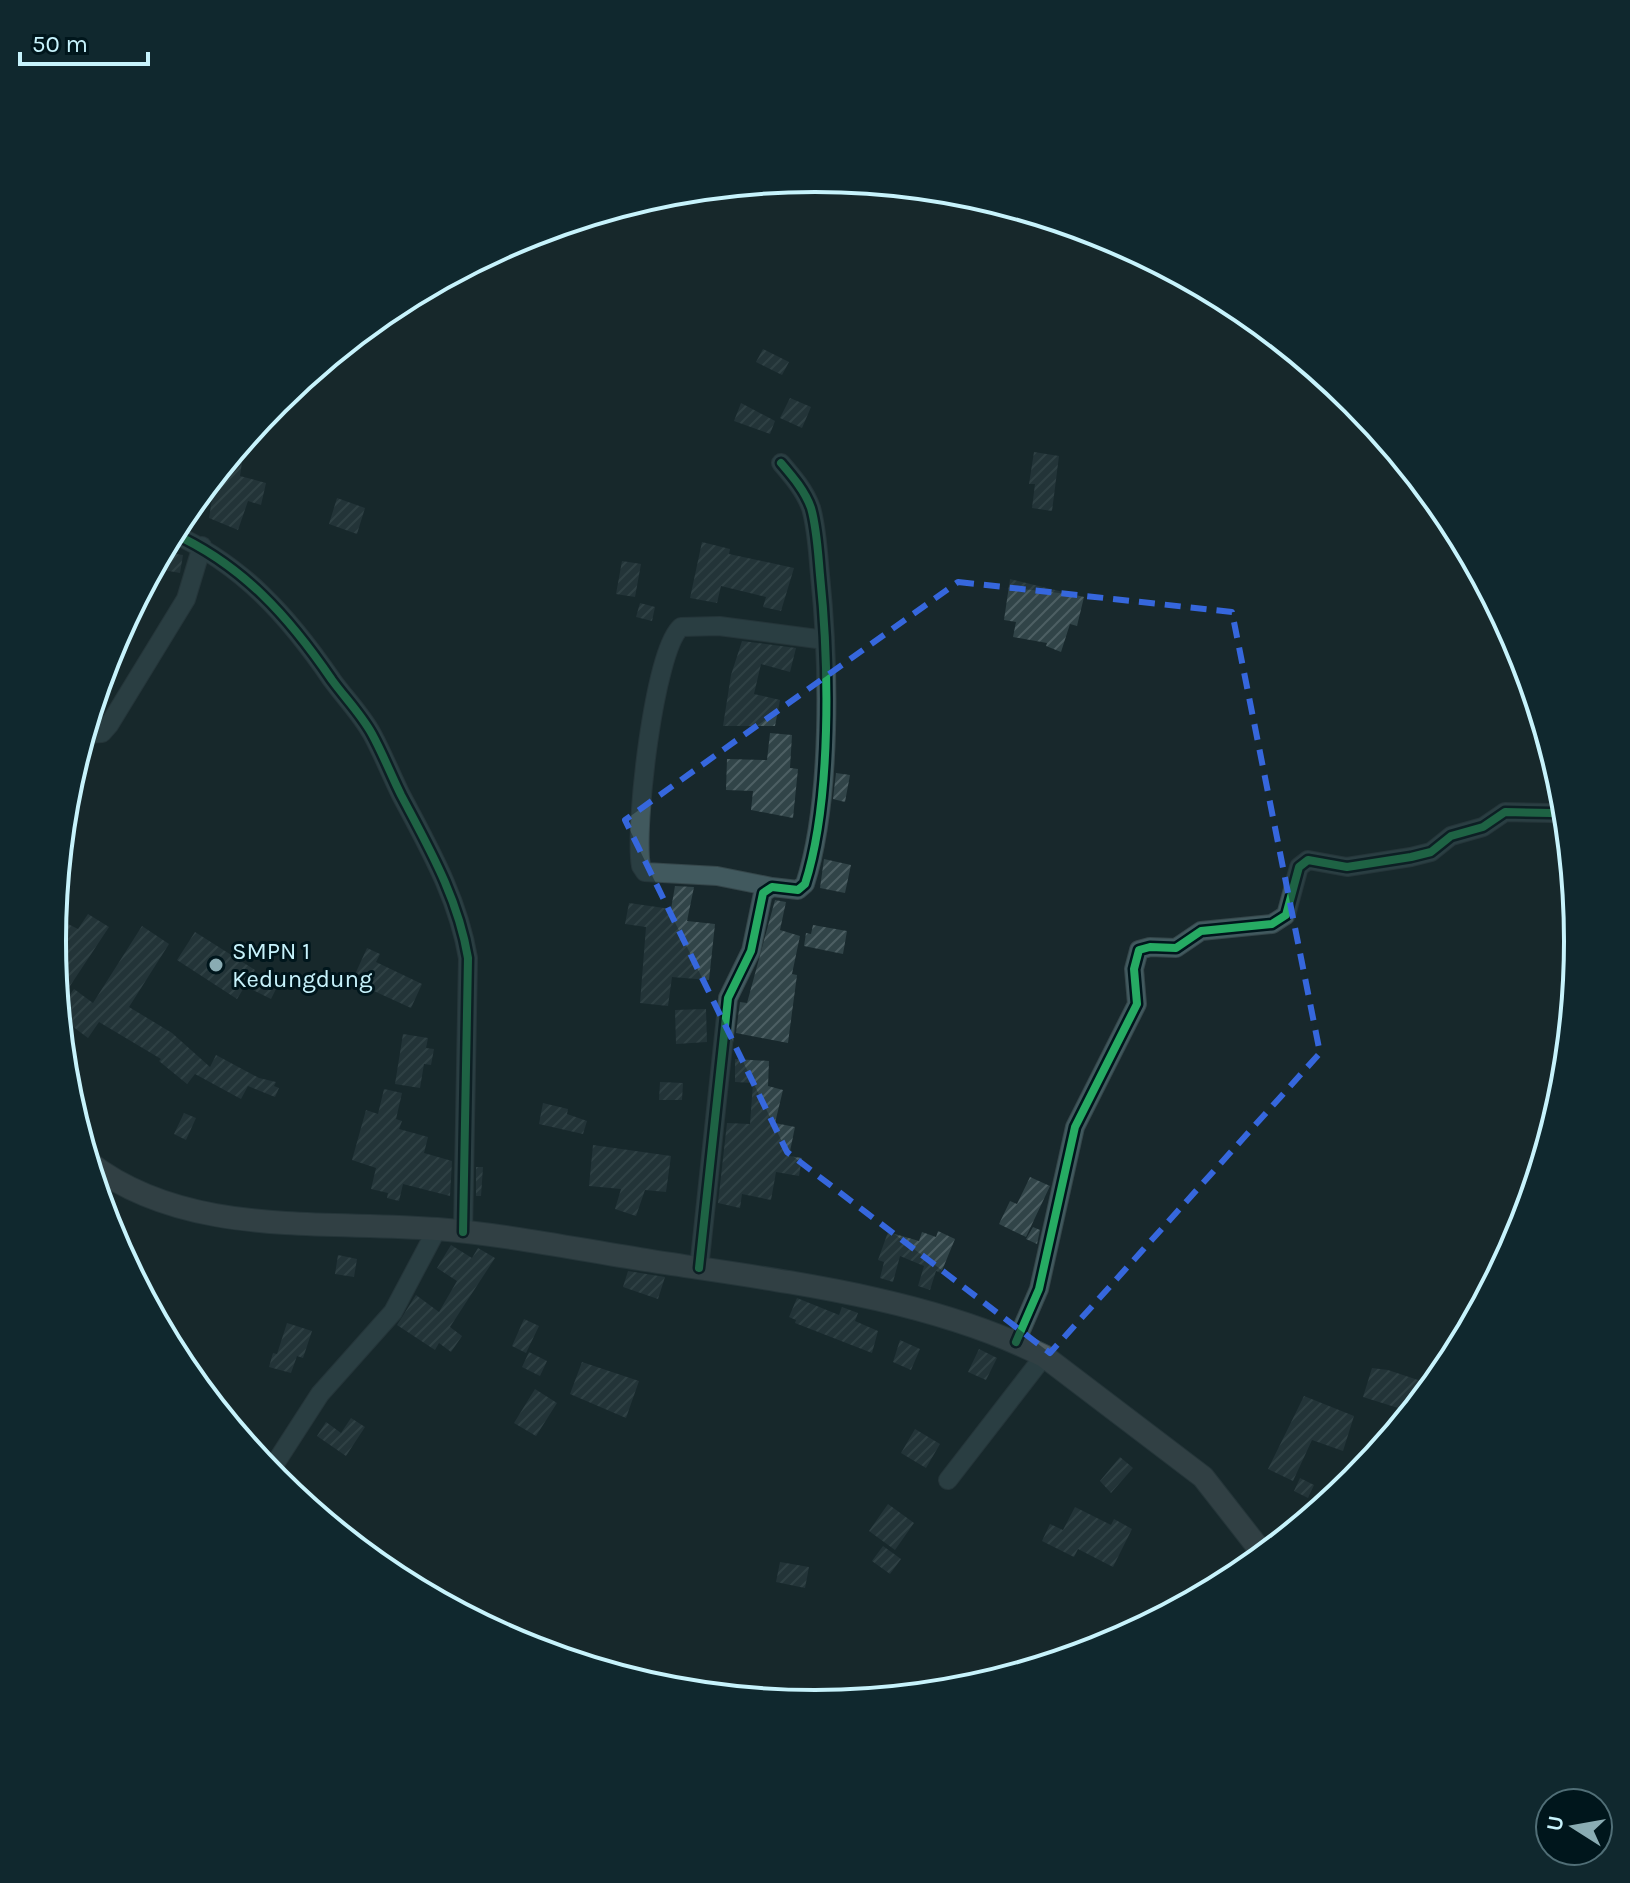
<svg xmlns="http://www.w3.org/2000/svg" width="1630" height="1883" viewBox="0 0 1630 1883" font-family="Karla,sans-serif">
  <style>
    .building { fill: url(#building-hatch) }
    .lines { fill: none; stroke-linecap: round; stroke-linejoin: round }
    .minor-casing { stroke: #35464a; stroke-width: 20 }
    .major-casing { stroke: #35464a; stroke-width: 24 }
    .minor { stroke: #41595e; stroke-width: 18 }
    .major { stroke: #515e62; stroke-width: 22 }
    .cycleway-casing { stroke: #00161c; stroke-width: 13 }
    .cycleway { stroke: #26ab63; stroke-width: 8 }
    .marked { fill: none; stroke: #3667dd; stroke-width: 6; stroke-dasharray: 16 10; stroke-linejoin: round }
    .poi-dot { fill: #8aacb3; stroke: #00161c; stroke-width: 3 }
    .labels { text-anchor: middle; stroke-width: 6; stroke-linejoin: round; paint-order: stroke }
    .poi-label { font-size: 24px; fill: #c7f3fc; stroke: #00161c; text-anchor: start }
    .rim { fill: none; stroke: #c7f3fc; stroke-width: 4 }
  </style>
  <defs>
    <pattern id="building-hatch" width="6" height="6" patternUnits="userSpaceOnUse" patternTransform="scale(2)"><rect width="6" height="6" fill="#314448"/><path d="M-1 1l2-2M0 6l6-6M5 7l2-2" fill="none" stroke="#4d5f63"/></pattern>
  </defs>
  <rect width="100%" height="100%" fill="#18282c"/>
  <path class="building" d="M763,349L789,362L782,375L756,362Z
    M790,398L811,407L802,428L780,418Z
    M741,403L775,421L770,434L734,421Z
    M1034,452L1059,456L1052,511L1032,508L1035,484H1029Z
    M228,460L242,462L240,476L266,483L261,505L248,501L238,530L209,518L216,475Z
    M337,498L365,508L357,534L329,524Z
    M702,542L730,549L729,554L794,568L781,611L763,607L766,597L721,586L717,603L690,598Z
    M162,552L183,555L180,573L158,569Z
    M622,561L641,564L635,597L616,594Z
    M1010,579L1084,597L1077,626L1070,624L1061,652L1046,646L1047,643L1013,637L1016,622L1004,620Z
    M640,603L655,607L652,621L636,617Z
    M742,641L796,648L790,672L761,664L754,694L780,700L775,726H723L731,675Z
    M770,733L792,735L790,768L798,769L793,818L751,810L753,791L726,790L727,759L767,760Z
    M836,773L850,775L845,802L833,799Z
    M824,859L851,865L845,893L820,888Z
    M675,886L694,887L687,921L715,924L709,980L672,977L668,1006L640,1003L646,927L625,924L629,903L671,909Z
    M775,900L786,902L780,930L800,936L792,974L797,975L788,1043L736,1033L740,1002L747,1003Z
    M88,914L109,927L68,989L56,981L52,941L54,917L78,929Z
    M813,925L847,931L843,954L804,946L806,933L811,934Z
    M142,926L169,944L129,1007L172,1033L210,1067L216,1055L259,1078L276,1082L274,1086L279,1088L275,1097L248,1086L241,1099L195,1074L187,1084L159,1061L161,1059L99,1022L88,1038L72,1026L62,1041L59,1010L74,989L93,1003Z
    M195,932L255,970L252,975L277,987L271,999L245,986L237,999L177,960Z
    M367,948L380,954L376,962L422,984L411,1008L352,981Z
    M706,1009L707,1042L676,1044L675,1010Z
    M403,1034L428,1038L426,1048L434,1049L431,1065L424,1064L420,1088L395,1084Z
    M735,1059L769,1061L768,1086L783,1090L775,1123L795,1127L789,1156L802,1158L799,1176L776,1172L771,1200L742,1194L740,1208L718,1203L727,1123L750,1124L753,1083L735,1082Z
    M660,1082L683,1083L682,1100H659Z
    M384,1089L402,1093L396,1119L402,1121L399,1129L428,1137L424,1153L452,1161L450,1196L403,1184L399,1201L387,1198L388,1193L371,1189L376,1168L352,1160L366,1110L378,1114Z
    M543,1103L568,1109L567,1114L587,1121L583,1134L539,1124Z
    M184,1113L196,1118L186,1140L174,1134Z
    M593,1145L671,1156L666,1192L645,1190L636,1216L615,1209L621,1189L589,1186Z
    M476,1167H483L481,1196H476Z
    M1030,1177L1050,1186L1026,1237L999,1224L1010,1201L1017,1204Z
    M1033,1227L1040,1230L1037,1244L1026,1239Z
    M938,1231L955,1239L941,1273L936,1271L930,1290L918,1286L924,1266L900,1256L893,1282L880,1278L884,1262L878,1260L888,1232L919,1241L922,1232L936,1237Z
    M451,1245L472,1258L478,1248L495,1258L450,1327L462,1336L451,1352L439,1343L435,1350L397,1325L416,1295L439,1312L457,1281L437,1268Z
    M338,1255L357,1259L354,1277L335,1274Z
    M628,1271L665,1277L658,1299L623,1287Z
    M797,1298L839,1315L842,1307L858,1313L855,1321L878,1331L872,1353L795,1323L796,1320L789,1317Z
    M524,1319L539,1326L526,1353L512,1346Z
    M287,1323L312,1331L303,1358L297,1356L291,1373L269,1367L273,1353L277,1354Z
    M900,1340L920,1349L911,1370L893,1362Z
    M979,1349L997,1358L986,1380L968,1372Z
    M529,1352L547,1361L540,1376L522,1367Z
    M582,1362L639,1381L626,1418L570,1394Z
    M1372,1368L1388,1370L1433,1385L1411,1412L1363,1397Z
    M535,1389L557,1403L536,1436L514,1423Z
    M1304,1396L1354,1416L1343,1451L1312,1440L1293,1481L1268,1469Z
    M351,1418L365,1427L346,1456L317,1436L326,1422L341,1433Z
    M915,1429L940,1444L926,1468L901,1453Z
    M1120,1457L1133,1468L1111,1493L1100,1481Z
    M1300,1478L1314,1485L1308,1498L1294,1491Z
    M888,1504L914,1523L895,1550L869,1531Z
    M1075,1507L1111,1525L1114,1519L1132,1529L1113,1567L1078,1549L1074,1557L1042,1541L1050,1524L1063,1530Z
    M883,1546L901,1559L890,1574L872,1561Z
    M780,1562L809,1567L805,1588L776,1582Z"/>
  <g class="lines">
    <defs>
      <path id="minor" d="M172,533C243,565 289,617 332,680C345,698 361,714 372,734C383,754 391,775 401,795C429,848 458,898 468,958L463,1232
        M84,734L102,733L109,725L186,599L202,546
        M772,887L717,876L645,872L641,866C634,829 654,650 681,627L719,626L825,640
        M699,1268L728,998L751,951L763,893L772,887L798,890L805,884C832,800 829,662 820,575C818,553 817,529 811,508C805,491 793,477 781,463
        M1016,1342L1039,1289L1075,1127L1137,1004L1134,969L1139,950L1150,947L1176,948L1201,931L1272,924L1286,915L1299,867L1308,860L1347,867L1411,857L1431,852L1451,836L1483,827L1505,812L1551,813L1565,808
        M269,1473L320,1394L393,1312L437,1229
        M948,1480L1044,1356"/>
      <path id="major" d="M88,1162C186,1238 321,1220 437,1229C509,1235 581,1250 652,1261C780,1281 927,1297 1044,1356L1203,1477L1264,1555"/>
    </defs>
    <use href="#minor" class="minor-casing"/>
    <use href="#major" class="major-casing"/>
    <use href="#minor" class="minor"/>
    <use href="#major" class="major"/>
    <defs>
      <path id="cycleway" d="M172,533C243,565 289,617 332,680C345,698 361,714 372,734C383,754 391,775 401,795C429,848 458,898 468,958L463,1232
        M699,1268L728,998L751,951L763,893L772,887L798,890L805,884C832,800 829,662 820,575C818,553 817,529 811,508C805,491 793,477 781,463
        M1016,1342L1039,1289L1075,1127L1137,1004L1134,969L1139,950L1150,947L1176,948L1201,931L1272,924L1286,915L1299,867L1308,860L1347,867L1411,857L1431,852L1451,836L1483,827L1505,812L1551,813L1565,808"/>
    </defs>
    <use href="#cycleway" class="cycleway-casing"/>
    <use href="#cycleway" class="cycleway"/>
  </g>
  <path d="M0 0H1630V1883H0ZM958,582L1232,612L1320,1053L1050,1353L787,1152L625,820Z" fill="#18282c" fill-opacity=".55" fill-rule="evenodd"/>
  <path class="marked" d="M958,582L1232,612L1320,1053L1050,1353L787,1152L625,820Z"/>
  <circle class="poi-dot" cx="216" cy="965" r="8"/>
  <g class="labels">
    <g class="poi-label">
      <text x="232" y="959">SMPN 1<tspan x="232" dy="28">Kedungdung</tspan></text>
    </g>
  </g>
  <path d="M0 0H1630V1883H0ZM66 941a749 749 0 1 1 1498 0a749 749 0 1 1-1498 0Z" fill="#10282e" fill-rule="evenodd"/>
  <path class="rim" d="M66 941a749 749 0 1 1 1498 0a749 749 0 1 1-1498 0Z"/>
  <g transform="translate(1574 1827) rotate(281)"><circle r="38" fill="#00161c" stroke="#506e76" stroke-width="2"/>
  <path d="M0-6L14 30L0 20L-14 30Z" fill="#8aacb3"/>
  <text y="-12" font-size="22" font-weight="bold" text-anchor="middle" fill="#c7f3fc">U</text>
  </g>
  <path d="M20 52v12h128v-12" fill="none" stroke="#c7f3fc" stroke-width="4"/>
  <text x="32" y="52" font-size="24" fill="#c7f3fc" stroke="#00161c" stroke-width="6" paint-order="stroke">50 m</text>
</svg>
